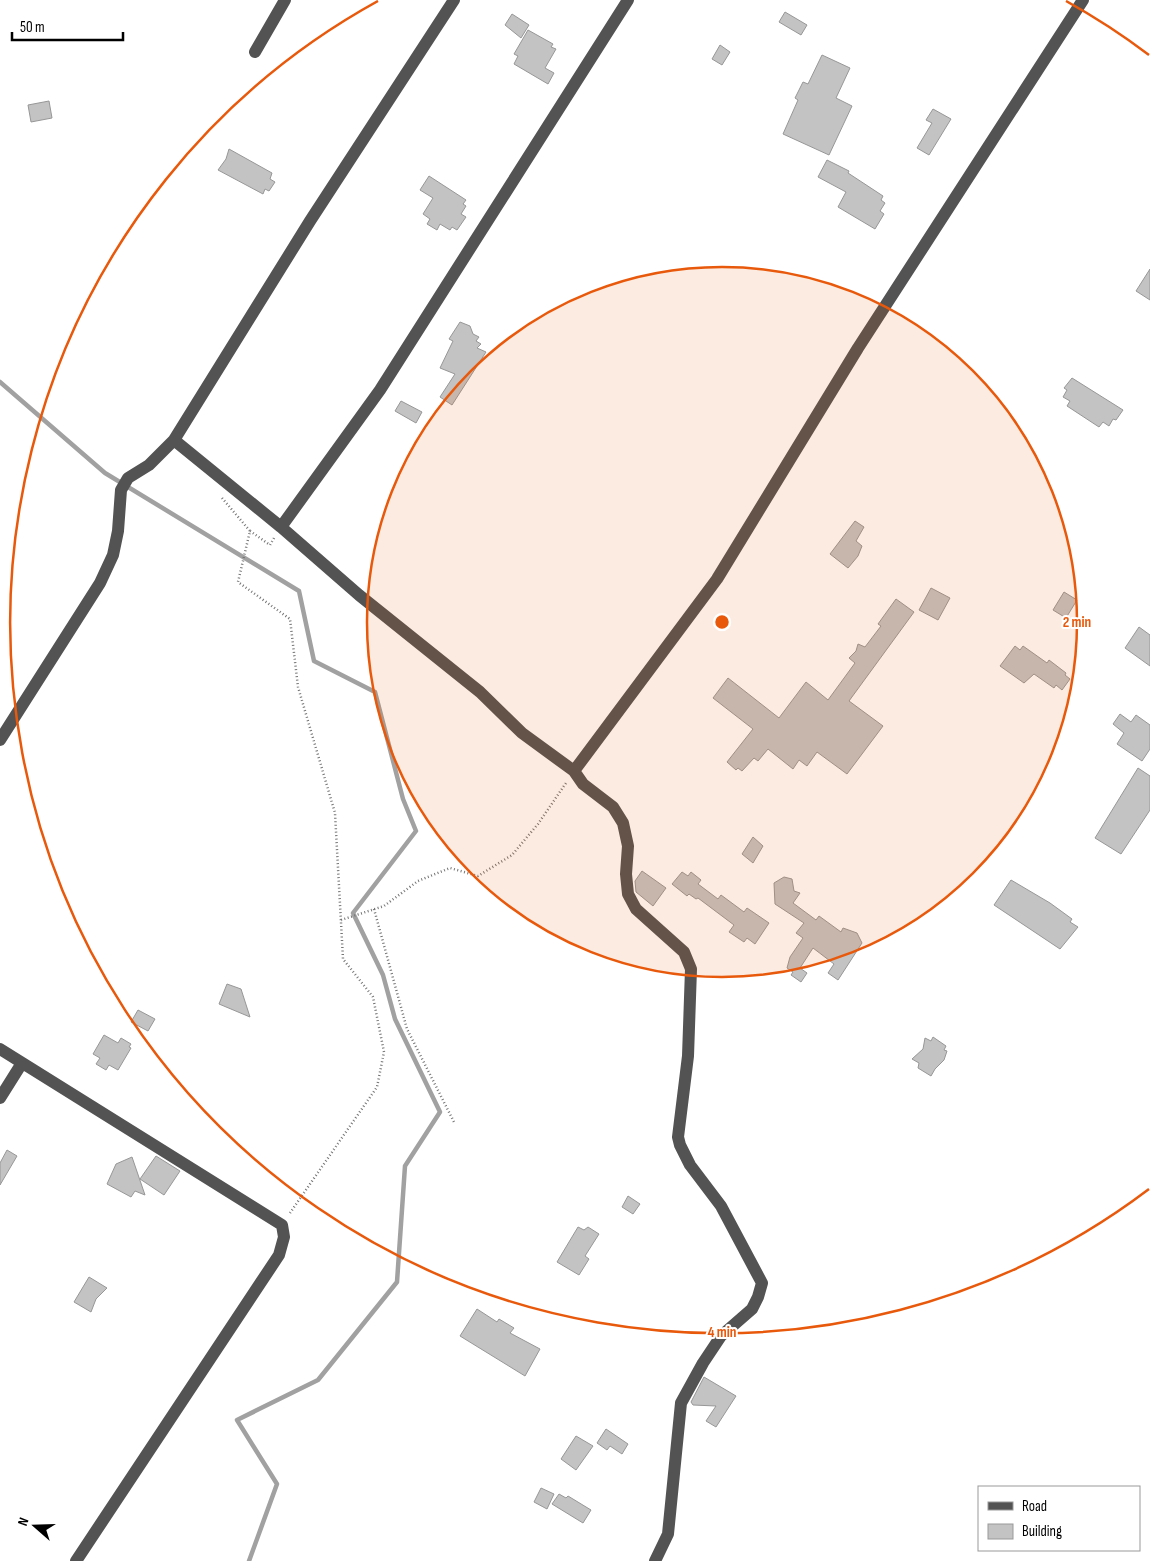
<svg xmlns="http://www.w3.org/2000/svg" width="1150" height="1561" viewBox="0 0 1150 1561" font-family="'Sofia Sans Condensed',sans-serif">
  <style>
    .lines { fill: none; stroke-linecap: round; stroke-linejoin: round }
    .stream { stroke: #a1a1a1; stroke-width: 4.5 }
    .building { fill: #c3c3c3; stroke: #979797 }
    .path { stroke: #757575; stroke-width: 2.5; stroke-dasharray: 1 2.5; stroke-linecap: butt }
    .minor { stroke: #535353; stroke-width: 12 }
    .ring { fill: none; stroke: #e8590c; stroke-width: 2.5 }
    .centre { fill: #e8590c; stroke: #fff; stroke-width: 2.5 }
    .ring-label { font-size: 15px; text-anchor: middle; font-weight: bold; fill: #e8590c; stroke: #fff; stroke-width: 4; stroke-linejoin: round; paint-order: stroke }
  </style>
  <rect width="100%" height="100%" fill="#fff"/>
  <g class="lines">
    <path class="stream" d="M0,382L105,473L299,591L314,661L375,692L403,799L416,831L353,913L383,975L395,1019L440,1112L405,1166L397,1282L318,1380L237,1420L277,1484L249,1561"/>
  </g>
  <path class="building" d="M785,12L807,25L801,35L779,22Z
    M512,14L529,25L521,38L505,25Z
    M528,30L553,44L551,47L556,49L545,68L554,73L548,84L514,64L518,56L514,54Z
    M720,45L730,52L722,65L712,59Z
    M822,55L850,68L836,98L852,106L829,155L783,134L798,100L795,98L803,82L808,84Z
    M49,101L52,118L31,122L28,105Z
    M933,109L951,119L929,155L917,148L932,123L926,120Z
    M229,149L272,173L270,179L275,182L269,191L265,189L263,194L218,170L226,159Z
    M827,160L849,171L848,173L883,196L881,200L885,203L880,211L884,214L875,229L838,207L846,192L818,177Z
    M429,176L466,200L463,204L466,206L461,214L466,217L457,230L452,227L450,230L440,224L437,230L427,224L430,219L423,214L433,198L420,190Z
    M1150,269V300L1136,291Z
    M460,322L470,326L473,334L479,337L476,341L481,344L477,348L486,352L452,405L440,397L455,374L440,368L453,341L449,339Z
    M1072,378L1123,410L1116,420L1113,419L1109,426L1103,422L1099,427L1067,406L1070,401L1063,397L1067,390L1064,388Z
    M401,401L422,412L416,423L395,411Z
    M855,521L864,527L856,541L862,546L858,556L848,568L830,554Z
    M931,588L950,598L938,620L919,610Z
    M1064,592L1077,600L1066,618L1053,610Z
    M896,599L914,612L849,701L883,726L847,774L817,752L807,766L799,760L793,769L768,749L758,761L754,758L742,771L738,768L736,770L727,762L753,729L713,698L728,678L779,718L806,682L828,700L855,663L849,658L856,651L858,644L865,647L881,626L878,624Z
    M1139,627L1150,635V666L1125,648Z
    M1015,646L1020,650L1023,646L1047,663L1049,660L1066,673L1065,675L1070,679L1062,690L1056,685L1054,688L1034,674L1024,683L1000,666Z
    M1120,714L1131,722L1136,715L1150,725V749L1142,761L1117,744L1124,733L1113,724Z
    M1138,768L1150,776V810L1121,854L1095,838Z
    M753,837L763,846L753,863L742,854Z
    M642,871L666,888L653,906L636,892L635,881Z
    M682,872L688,876L691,872L701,880L698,884L718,899L721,895L744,912L747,908L769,923L755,944L747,938L744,942L729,932L734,925L698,898L696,899L689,894L687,896L672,884Z
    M784,877L792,879L794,891L800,893L793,903L816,920L819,916L841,932L843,928L857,933L862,943L838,980L828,973L834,964L813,948L800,968L807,973L801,982L791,975L793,972L787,968L790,957L803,938L796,933L804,923L775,904L774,883Z
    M1011,880L1050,903L1072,919L1070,922L1078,927L1060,949L994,905Z
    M227,984L241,989L250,1017L219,1004Z
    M138,1010L155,1019L148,1031L131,1022Z
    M104,1035L118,1043L121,1038L131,1044L129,1047L131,1048L118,1070L109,1065L106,1070L96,1064L100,1058L93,1054Z
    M933,1037L946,1046L944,1050L947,1051L944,1060L935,1069L931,1076L918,1068L919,1063L912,1059L923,1049L925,1038L931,1041Z
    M7,1150L17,1156L0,1185V1163Z
    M156,1156L180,1171L164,1195L140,1179Z
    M132,1157L145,1195L135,1191L131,1197L107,1184L116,1164Z
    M628,1196L640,1204L633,1214L622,1207Z
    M578,1227L584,1230L588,1227L599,1234L585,1256L589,1259L579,1275L557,1262Z
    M89,1277L107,1288L96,1299L91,1312L74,1302Z
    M477,1309L497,1322L499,1319L514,1328L510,1333L540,1349L525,1376L460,1336Z
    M704,1377L736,1396L716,1427L706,1421L716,1406L693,1405L691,1402Z
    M606,1429L628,1444L622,1454L610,1446L607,1450L597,1443Z
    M576,1436L593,1446L576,1470L561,1459Z
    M541,1488L554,1494L547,1509L534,1502Z
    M559,1494L566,1498L568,1496L591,1510L583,1523L552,1504Z"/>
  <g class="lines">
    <path class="path" d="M222,498L250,531L238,582L290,619L298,687L335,813L343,959L373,997L384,1052L377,1087L290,1213
      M250,531L270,545L274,538
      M374,909L407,1029L454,1122
      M341,920L384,906L418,881L450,868L478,876L512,855L538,824L566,783"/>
    <path class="minor" d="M255,52L285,0
      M174,440L281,527L359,595L480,692L522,733L574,771L583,784L613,807L623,823L628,846L626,874L628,894L636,909L684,952L691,969L688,1056L678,1137L680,1145L690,1165L721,1206L762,1283L758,1297L752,1309L721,1336L703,1363L681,1403L668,1534L655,1561
      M281,527L380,390L628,0
      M0,740L100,583L113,555L118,531L121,490L128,478L149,465L174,440L310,221L454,0
      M574,771L717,579L858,348L1083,0
      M0,1049L282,1225L284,1237L279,1255L76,1561
      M0,1098L22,1063"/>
  </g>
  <circle cx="722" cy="622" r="355" fill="#e8590c" fill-opacity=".12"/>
  <g class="ring">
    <circle cx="722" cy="622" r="355"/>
    <path d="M1149 1189A710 710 0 1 1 378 1M1066 1A710 710 0 0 1 1149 55"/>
  </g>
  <circle cx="722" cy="622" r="8" class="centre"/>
  <g class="ring-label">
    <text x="1077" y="627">2 min</text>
    <text x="722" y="1337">4 min</text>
  </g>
  <rect x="978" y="1486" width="162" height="65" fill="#ffffff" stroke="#999999"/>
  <rect x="988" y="1502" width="25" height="8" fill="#535353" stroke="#999999"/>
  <text x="1022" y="1511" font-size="15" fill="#000000">Road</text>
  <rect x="988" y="1524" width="25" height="15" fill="#c3c3c3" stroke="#999999"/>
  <text x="1022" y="1536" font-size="15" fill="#000000">Building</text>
  <g transform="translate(35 1526) rotate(290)" stroke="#ffffff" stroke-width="4" paint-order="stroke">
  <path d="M0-4L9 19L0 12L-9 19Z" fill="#000000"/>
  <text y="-8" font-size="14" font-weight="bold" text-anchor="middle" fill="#000000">N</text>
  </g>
  <path d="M12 32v8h111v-8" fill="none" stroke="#000000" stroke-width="2.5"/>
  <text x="20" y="32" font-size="15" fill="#000000" stroke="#ffffff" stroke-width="4" paint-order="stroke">50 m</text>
</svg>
